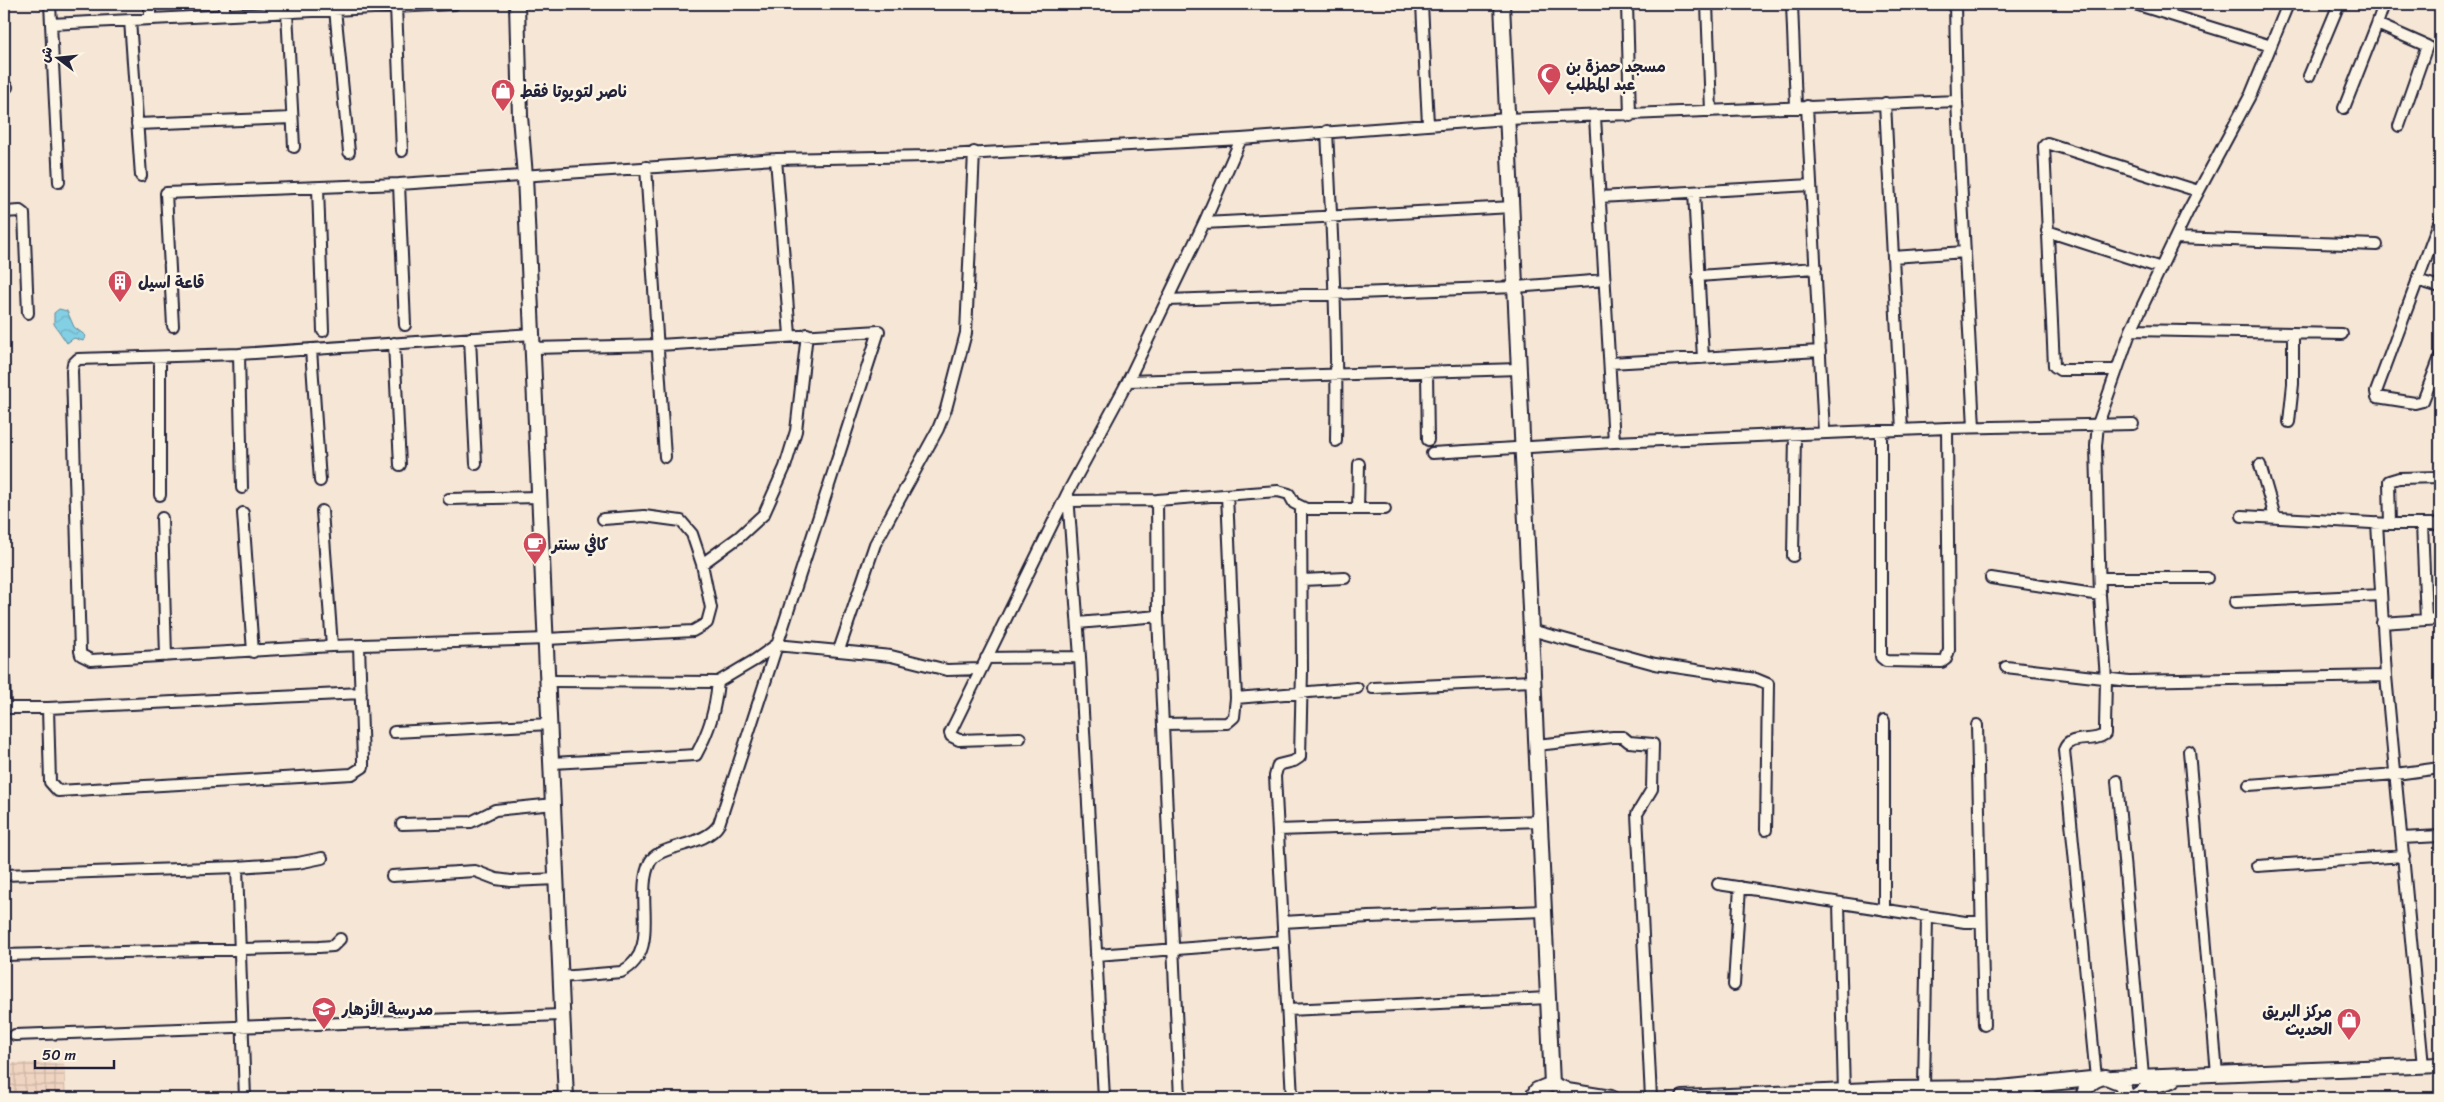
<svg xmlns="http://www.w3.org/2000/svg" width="2444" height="1102" viewBox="0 0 2444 1102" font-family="Sriracha,'Playpen Sans Arabic',sans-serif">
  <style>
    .industrial { fill: url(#industrial-grid) }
    .water { fill: url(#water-waves); stroke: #5c8aa0 }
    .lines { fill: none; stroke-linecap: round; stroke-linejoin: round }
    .street-casing { stroke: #22223b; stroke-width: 14 }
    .secondary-casing { stroke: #22223b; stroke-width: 18 }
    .street { stroke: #fcf5e5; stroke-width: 10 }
    .secondary { stroke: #fcf5e5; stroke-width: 14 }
    .labels { text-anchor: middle; stroke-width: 5; stroke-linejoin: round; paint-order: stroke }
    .poi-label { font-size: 16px; font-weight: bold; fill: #22223b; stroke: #fcf5e5; text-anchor: start }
  </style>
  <defs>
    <pattern id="industrial-grid" width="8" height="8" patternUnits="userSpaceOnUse" patternTransform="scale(1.25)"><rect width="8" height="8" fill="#efd4c1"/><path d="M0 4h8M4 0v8" fill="none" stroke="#cdb6a7"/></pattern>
    <pattern id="water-waves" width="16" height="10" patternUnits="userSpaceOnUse" patternTransform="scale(1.25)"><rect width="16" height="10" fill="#83cfe3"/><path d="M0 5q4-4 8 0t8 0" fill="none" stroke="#71b1c4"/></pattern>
  </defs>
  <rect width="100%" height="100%" fill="#f6e6d5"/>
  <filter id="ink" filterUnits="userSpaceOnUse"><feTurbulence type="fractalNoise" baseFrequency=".02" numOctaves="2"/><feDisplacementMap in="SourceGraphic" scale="10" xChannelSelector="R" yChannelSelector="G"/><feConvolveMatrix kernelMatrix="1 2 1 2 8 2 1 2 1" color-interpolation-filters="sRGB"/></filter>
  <g filter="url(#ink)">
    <path class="industrial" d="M4,1063H64L66,1098H4Z"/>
    <path class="water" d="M59,309L67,311L74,327L86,336L83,341L74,338L67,343L54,324V313Z"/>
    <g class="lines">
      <defs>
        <path id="street" d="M50,4L59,182
          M150,4V19
          M224,4V14
          M1422,4L1428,124
          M1627,4L1630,116
          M1707,4L1711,111
          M1792,4L1796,106
          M1955,4L1957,101L1974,427
          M2135,4L2271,46
          M2384,4L2377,24L2427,46L2399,126
          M396,6L402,151
          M335,9L349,152
          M287,12L294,147
          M130,20L141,176
          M51,24L454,4
          M2309,76L2339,4
          M4,88L7,87
          M1885,103L1902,430
          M1807,106L1824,433
          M2344,108L2377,24
          M1595,117L1614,442
          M137,124L292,118
          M1327,131C1332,234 1338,337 1336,441
          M776,159L790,335
          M646,167L665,457
          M399,184L405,325
          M318,188L323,331
          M1694,192L1703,358
          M1600,197L1811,185
          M4,212L20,211L24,214L28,313
          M2440,220L2376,392L2377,397L2415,403L2423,401L2440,357
          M1204,223L1513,207
          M2047,231L2161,268
          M2175,238L2377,245
          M1893,257L1965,252
          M1698,276L1816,268
          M2417,280L2440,287
          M1168,300L1516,287L1605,280
          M173,326L166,193L399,184L776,159L928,156L1241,139L1507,119L1957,101
          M2131,330L2342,334
          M533,334L239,354L78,359L73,364L72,371L80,651L81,655L91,660L332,646L547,639L693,631L707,623L711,608L702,564L692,534L681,521L644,516L603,519
          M470,338L476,464
          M394,343L400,465
          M533,348L659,345L879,331L719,824C706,847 659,844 650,862C633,896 663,951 621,972L561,977
          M311,349L320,481
          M239,354L242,488
          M1610,363L1820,351
          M2116,370H2060L2054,366L2044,146L2047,143L2198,191
          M1427,372L1428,440
          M1128,381L1519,369
          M2289,422L2293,384V334
          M1881,431V657L1886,661L1942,662L1946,659L1949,650L1947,428
          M1432,453L1614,442L1947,428L2133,424
          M2260,465L2275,517
          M160,495V357
          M1068,495L1080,657L1104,1098
          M449,499L540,497
          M1157,500L1158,616L1180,1098
          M1068,501L1157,500L1278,491L1289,494L1294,503L1306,509H1385
          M1358,509L1359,464
          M322,511L332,646
          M243,513L253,652
          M2242,516L2390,524H2440
          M162,518L166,656
          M2377,523L2386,676L2423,1066
          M2390,524L2389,481L2399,478L2440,477
          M2422,524L2426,620
          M1793,556L1795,435
          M702,564L739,537L764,514L785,467L796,431L807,334
          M1991,578L2100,595
          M2100,578H2207
          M1302,580L1345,578
          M2235,602L2381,595
          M1078,623L1158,616
          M2382,623L2440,619
          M1531,630L1655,664L1756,679L1768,684L1766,830
          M839,650L875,544L938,429L946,409L966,333L974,152
          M986,658L1080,657
          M2006,667L2129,681L2386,676
          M4,678L5,708
          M549,681L718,682L755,660L776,645L891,656L947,670L981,669
          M1373,688L1533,681
          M1236,698L1357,688
          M4,708H48L361,693
          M48,708L50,782L58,791L352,774L363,767V760L359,646
          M1163,724L1227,723L1234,717L1236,698L1227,495
          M1977,725L1984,1025
          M394,732L550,724
          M1020,738L959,740L951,736L950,733L1067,494L1128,381L1204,223L1241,139
          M1536,745L1613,737H1623L1629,742L1653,744L1652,789L1637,814L1651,1098
          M2189,751L2217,1074
          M552,763L696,755C710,729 715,711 718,682
          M2117,781L2143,1076
          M2249,785L2396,774L2440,768
          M402,824L471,822L495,810L554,804
          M1278,830L1540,821
          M2402,838L2440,836
          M2257,866L2404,856
          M237,867L298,863L322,858
          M4,875L237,867L245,1098
          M392,876L475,871L496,879L511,881L557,879
          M1718,884L1965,922H1980
          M1839,903L1844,1093
          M1884,910V721
          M1283,922L1369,917L1544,911
          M4,955L319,947L333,946L340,939
          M1096,955L1284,941
          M1734,985L1740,887
          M1288,1010L1548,998
          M15,1035L561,1015
          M2096,1078L2064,750C2070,733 2092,744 2105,734V727L2106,679L2100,595L2096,446L2098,424L2131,330L2187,213L2251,94L2288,4
          M1924,1088L1927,916
          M549,1098H566
          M1292,1098L1275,776L1278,765L1294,761L1300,757L1302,670L1301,507"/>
        <path id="secondary" d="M517,4L520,116L525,176L566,1098
          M1502,4L1552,1084
          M2112,1078L2440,1065
          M2000,1088L2031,1098
          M1567,1091L1611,1098
          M1532,1098L1537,1090L1552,1084L1566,1090L1571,1098
          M1683,1098L1894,1089L2000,1088L2101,1078
          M2083,1098C2085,1086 2094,1078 2106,1077L2121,1083L2128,1098
          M2133,1098L2149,1087L2173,1080"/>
      </defs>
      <use href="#street" class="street-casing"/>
      <use href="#secondary" class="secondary-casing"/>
      <use href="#street" class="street"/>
      <use href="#secondary" class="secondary"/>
    </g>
  </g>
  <defs>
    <symbol id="mosque-pin" viewBox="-11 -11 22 30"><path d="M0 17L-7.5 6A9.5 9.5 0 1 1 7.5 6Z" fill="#d1495b" stroke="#fcf5e5"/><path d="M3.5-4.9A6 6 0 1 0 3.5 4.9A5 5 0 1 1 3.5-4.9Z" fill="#fff"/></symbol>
    <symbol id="shop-pin" viewBox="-11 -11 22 30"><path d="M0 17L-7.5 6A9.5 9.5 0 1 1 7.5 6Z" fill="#d1495b" stroke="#fcf5e5"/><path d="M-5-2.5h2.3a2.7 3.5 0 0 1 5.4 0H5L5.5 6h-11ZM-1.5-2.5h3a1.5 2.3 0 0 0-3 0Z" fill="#fff"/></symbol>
    <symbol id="building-pin" viewBox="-11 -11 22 30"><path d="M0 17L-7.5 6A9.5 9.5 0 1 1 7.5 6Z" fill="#d1495b" stroke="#fcf5e5"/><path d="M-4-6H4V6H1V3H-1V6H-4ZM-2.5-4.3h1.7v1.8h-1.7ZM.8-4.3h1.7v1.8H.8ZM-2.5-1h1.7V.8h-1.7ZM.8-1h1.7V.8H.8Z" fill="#fff"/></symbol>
    <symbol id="cafe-pin" viewBox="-11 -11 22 30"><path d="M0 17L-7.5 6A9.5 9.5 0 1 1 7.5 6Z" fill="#d1495b" stroke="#fcf5e5"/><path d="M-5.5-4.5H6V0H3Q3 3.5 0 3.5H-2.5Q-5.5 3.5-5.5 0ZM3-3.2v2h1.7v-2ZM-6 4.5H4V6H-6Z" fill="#fff"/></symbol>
    <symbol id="school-pin" viewBox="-11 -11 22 30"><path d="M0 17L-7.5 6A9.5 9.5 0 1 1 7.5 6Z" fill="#d1495b" stroke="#fcf5e5"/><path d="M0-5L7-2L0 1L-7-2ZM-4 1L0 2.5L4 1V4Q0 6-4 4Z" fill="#fff"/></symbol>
  </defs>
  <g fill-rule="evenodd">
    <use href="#mosque-pin" x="1535" y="61" width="28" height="38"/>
    <use href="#shop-pin" x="489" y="77" width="28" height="38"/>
    <use href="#building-pin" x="106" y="268" width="28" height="38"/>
    <use href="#cafe-pin" x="521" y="530" width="28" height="38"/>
    <use href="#school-pin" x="310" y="995" width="28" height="38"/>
    <use href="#shop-pin" x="2335" y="1006" width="28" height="38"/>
  </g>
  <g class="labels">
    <g class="poi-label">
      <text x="1566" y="72">مسجد حمزة بن<tspan x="1566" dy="18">عبد المطلب</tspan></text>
      <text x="520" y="97">ناصر لتويوتا فقط</text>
      <text x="138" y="288">قاعة اسيل</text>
      <text x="552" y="550">كافي سنتر</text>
      <text x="342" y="1015">مدرسة الأزهار</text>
      <text x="2332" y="1017" text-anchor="end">مركز البريق<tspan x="2332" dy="18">الحديث</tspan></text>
    </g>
  </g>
  <rect width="2444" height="1102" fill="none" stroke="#fcf5e5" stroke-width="20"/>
  <rect x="10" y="10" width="2424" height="1082" fill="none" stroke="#22223b" stroke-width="2" filter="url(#ink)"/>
  <g transform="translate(58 58) rotate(286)" stroke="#fcf5e5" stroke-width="4" paint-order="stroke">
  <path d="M0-4L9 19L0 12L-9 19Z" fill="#22223b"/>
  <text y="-8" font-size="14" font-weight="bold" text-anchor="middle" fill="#22223b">ش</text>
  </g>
  <path d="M35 1060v8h79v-8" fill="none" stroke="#22223b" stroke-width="2.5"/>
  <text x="42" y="1060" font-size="15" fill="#22223b" stroke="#fcf5e5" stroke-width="4" paint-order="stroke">50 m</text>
</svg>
